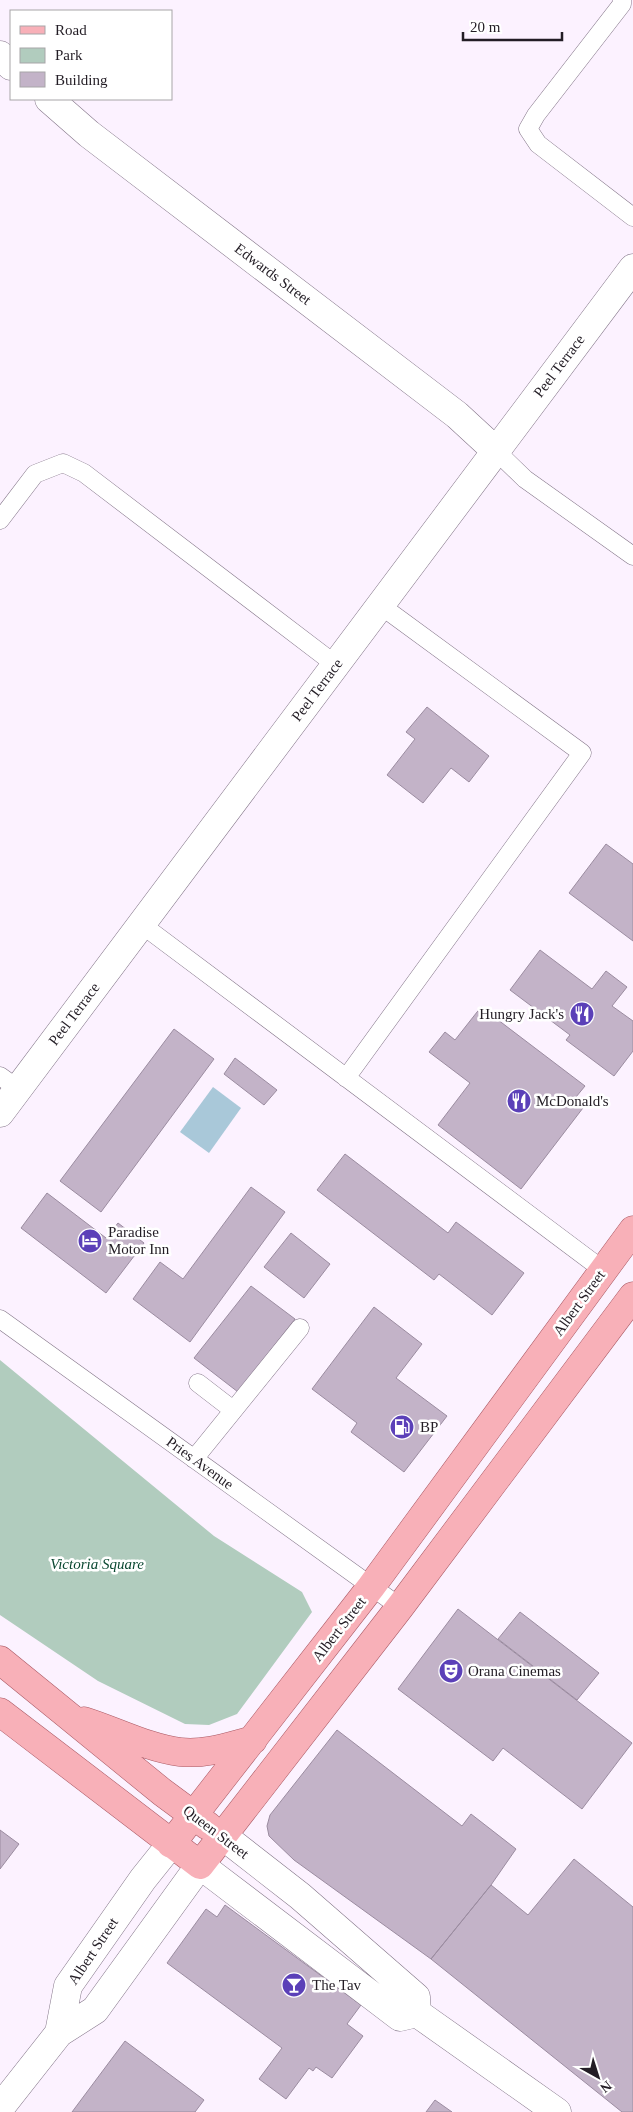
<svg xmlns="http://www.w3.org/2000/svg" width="633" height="2112" viewBox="0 0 633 2112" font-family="Georgia,serif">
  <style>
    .green { fill: #b1ccbe }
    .water { fill: #a9c8d9 }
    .building { fill: #c3b3c8; stroke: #9b8ca0 }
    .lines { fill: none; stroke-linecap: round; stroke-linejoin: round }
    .service-casing { stroke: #837588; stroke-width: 19 }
    .minor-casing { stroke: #837588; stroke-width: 29 }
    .tertiary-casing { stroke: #837588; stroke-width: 29 }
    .primary-casing { stroke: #aa5a65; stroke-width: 29 }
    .service { stroke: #fff; stroke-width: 18 }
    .minor { stroke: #fff; stroke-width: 28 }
    .tertiary { stroke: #fff; stroke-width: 28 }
    .primary { stroke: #f8b0b8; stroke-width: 28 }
    .labels { text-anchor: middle; stroke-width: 5; stroke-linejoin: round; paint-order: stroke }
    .street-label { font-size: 15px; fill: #231d25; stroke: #fff }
    .poi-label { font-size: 15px; fill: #231d25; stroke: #fff; text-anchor: start }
    .park-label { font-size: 15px; font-style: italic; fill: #0a4831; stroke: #fff }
  </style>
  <rect width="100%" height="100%" fill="#fcf2ff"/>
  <path class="green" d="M0,1360L214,1536L302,1592L312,1612L237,1714L209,1725L185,1724L98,1681L0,1615Z"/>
  <path class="water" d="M213,1087L241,1108L209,1153L180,1132Z"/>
  <path class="building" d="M427,707L489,756L469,782L451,768L423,803L387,775L415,739L406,732Z
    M606,844L633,864V941L569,893Z
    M540,950L592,989L606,971L627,987L612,1006L633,1021V1051L614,1076L566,1040L570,1035L510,990Z
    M481,1007L585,1086L576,1097L586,1104L521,1189L438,1125L470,1083L429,1052L445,1032L455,1040Z
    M174,1029L214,1059L101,1212L60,1181Z
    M235,1058L277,1090L264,1105L224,1074Z
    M345,1154L448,1233L456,1222L524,1273L492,1315L439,1274L434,1280L317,1190Z
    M251,1187L285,1212L190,1342L133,1299L160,1262L183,1279Z
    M47,1193L106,1238L118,1223L144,1243L106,1293L21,1228Z
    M291,1233L330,1264L304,1298L264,1267Z
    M251,1286L295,1319L238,1392L194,1358Z
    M374,1307L422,1344L396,1378L447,1416L404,1472L351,1432L357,1423L312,1389Z
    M458,1609L632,1743L582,1809L503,1748L493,1761L398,1689Z
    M520,1612L599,1673L577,1700L498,1639Z
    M337,1730L462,1826L471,1814L516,1849L491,1885L431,1959L294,1860L269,1836L267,1826L270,1815Z
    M0,1830L19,1844L0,1869Z
    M574,1859L633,1907V2112H622L431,1959L491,1885L528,1915Z
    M225,1905L361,2005L347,2024L363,2036L332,2078L316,2067L313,2071L309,2068L286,2099L259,2079L282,2048L167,1963L206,1909L217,1917Z
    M125,2041L204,2100L195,2112H72Z
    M435,2100L452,2112H426Z"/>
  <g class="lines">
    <defs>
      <path id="service" d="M622,0V4L536,115L528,129L538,144L633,217
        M496,451L525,479L633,556
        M0,520L35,474L63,463L84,473L336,665
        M141,924L603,1270
        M0,1076L18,1089
        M346,1078L582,753L380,605
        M0,1319L400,1607
        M198,1383L233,1410
        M194,1459L300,1328"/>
      <path id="minor" d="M0,55L11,66
        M49,99L89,134L457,415L496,451
        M0,1113L633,268
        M59,2033L68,1986L143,1879L171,1844
        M0,2108L59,2033L95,2010L200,1865"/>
      <path id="tertiary" d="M223,1836L300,1896L416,1997L417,2013L557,2112
        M200,1865L400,2017L417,2013"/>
      <path id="primary" d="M0,1660L162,1792L208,1826
        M0,1712L200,1865L400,1607L633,1296
        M84,1721C116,1731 148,1748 180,1752C205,1755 230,1746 253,1740
        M171,1844L371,1587L633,1230"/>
    </defs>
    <use href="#service" class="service-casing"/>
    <use href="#minor" class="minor-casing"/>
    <use href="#tertiary" class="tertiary-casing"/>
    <use href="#primary" class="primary-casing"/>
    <use href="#service" class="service"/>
    <use href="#minor" class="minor"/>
    <use href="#tertiary" class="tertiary"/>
    <use href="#primary" class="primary"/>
  </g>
  <defs>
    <symbol id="restaurant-disc" viewBox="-11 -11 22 22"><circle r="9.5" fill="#5b40b8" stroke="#fff"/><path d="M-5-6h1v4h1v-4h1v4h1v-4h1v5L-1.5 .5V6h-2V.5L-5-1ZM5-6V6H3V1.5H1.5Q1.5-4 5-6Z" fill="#fff"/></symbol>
    <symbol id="hotel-disc" viewBox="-11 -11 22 22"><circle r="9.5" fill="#5b40b8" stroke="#fff"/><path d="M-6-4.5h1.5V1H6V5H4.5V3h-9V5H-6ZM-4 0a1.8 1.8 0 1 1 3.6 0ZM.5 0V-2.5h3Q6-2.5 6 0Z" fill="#fff"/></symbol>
    <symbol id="fuel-disc" viewBox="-11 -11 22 22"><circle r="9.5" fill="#5b40b8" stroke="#fff"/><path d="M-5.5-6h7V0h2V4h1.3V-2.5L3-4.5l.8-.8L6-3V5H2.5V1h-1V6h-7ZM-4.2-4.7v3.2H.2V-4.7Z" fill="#fff"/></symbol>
    <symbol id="theatre-disc" viewBox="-11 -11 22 22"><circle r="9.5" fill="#5b40b8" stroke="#fff"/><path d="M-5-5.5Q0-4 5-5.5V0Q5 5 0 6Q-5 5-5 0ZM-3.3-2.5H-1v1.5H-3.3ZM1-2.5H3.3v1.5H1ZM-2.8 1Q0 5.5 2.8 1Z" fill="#fff"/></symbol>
    <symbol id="bar-disc" viewBox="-11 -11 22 22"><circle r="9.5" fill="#5b40b8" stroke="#fff"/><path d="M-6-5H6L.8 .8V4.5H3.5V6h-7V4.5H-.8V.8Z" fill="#fff"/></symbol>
  </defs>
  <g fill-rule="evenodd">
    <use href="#restaurant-disc" x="568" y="1000" width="28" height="28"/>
    <use href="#restaurant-disc" x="505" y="1087" width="28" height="28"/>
    <use href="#hotel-disc" x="76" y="1227" width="28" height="28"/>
    <use href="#fuel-disc" x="388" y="1413" width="28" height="28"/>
    <use href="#theatre-disc" x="437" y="1657" width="28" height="28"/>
    <use href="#bar-disc" x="280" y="1971" width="28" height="28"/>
  </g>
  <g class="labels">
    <g class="street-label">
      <text transform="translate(273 274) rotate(37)" y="5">Edwards Street</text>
      <text transform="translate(559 366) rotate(-53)" y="5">Peel Terrace</text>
      <text transform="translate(317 690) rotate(-53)" y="5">Peel Terrace</text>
      <text transform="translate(74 1014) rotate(-53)" y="5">Peel Terrace</text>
      <text transform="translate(579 1303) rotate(-54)" y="5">Albert Street</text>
      <text transform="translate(200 1463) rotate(36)" y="5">Pries Avenue</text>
      <text transform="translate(339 1629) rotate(-52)" y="5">Albert Street</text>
      <text transform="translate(216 1832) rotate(37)" y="5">Queen Street</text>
      <text transform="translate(93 1951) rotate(-56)" y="5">Albert Street</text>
    </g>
    <g class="poi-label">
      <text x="564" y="1019" text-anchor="end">Hungry Jack's</text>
      <text x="536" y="1106">McDonald's</text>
      <text x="108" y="1237">Paradise<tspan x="108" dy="17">Motor Inn</tspan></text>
      <text x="420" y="1432">BP</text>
      <text x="468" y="1676">Orana Cinemas</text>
      <text x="312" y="1990">The Tav</text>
    </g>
    <g class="park-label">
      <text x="97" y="1569">Victoria Square</text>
    </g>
  </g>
  <rect x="10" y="10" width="162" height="90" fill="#ffffff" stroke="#a7a5a8"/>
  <rect x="20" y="26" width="25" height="8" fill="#f8b0b8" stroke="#a7a5a8"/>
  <text x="55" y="35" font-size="15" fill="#231d25">Road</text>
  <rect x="20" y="48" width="25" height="15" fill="#b1ccbe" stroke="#a7a5a8"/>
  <text x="55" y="60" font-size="15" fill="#231d25">Park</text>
  <rect x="20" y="72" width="25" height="15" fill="#c3b3c8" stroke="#a7a5a8"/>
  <text x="55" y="85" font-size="15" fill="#231d25">Building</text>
  <g transform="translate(598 2077) rotate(141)" stroke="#ffffff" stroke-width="4" paint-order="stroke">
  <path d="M0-4L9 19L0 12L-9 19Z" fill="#231d25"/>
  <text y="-8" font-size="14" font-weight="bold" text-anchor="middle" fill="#231d25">N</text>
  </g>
  <path d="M463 32v8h99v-8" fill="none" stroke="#231d25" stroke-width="2.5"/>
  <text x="470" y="32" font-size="15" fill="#231d25" stroke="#ffffff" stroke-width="4" paint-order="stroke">20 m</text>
</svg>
